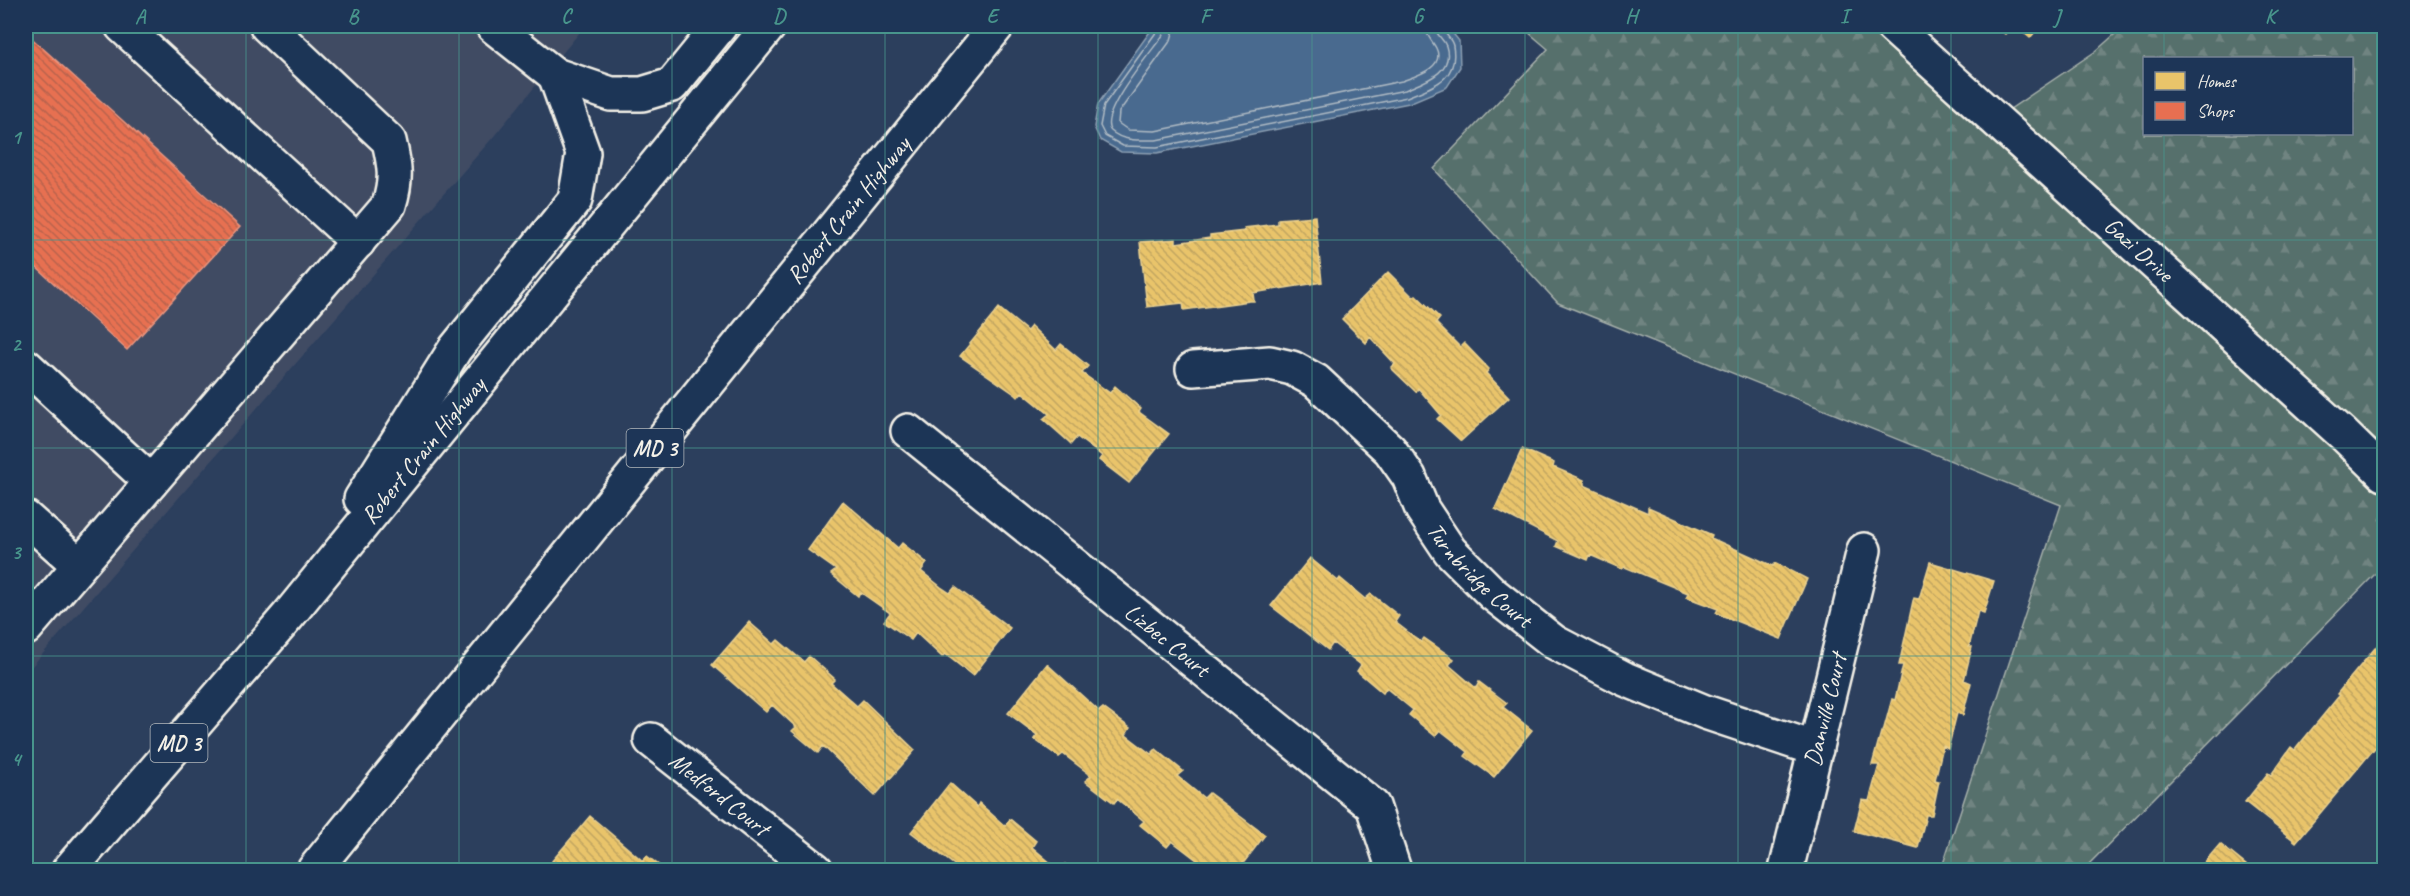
<svg xmlns="http://www.w3.org/2000/svg" width="2410" height="896" viewBox="0 0 2410 896" font-family="Caveat,sans-serif">
  <style>
    .built { fill: #3f4b64 }
    .forest { fill: url(#forest-firs); stroke: #a6b0aa; stroke-width: 1.5; fill-rule: evenodd }
    .water { fill: #496a8f; stroke: #8da0b3; stroke-width: 1.5 }
    .homes { fill: url(#homes-back-hatch); stroke: #ecd290; stroke-width: 1.5 }
    .shops { fill: url(#shops-back-hatch); stroke: #eb967e; stroke-width: 1.5 }
    .lines { fill: none; stroke-linecap: round; stroke-linejoin: round }
    .shore { stroke: #b0bbc4; stroke-width: 1.5 }
    .minor-casing { stroke: #f4f1e8; stroke-width: 38 }
    .highway-casing { stroke: #f4f1e8; stroke-width: 38 }
    .minor { stroke: #1d3557; stroke-width: 33 }
    .highway { stroke: #1d3557; stroke-width: 33 }
    .grid { fill: none; stroke: #48958c; stroke-width: 1.5; stroke-opacity: 0.55 }
    .labels { text-anchor: middle; stroke-width: 6; stroke-linejoin: round; paint-order: stroke }
    .shield { fill: #1d3557; stroke: #b4b9bc; stroke-width: 1.5 }
    .shield-label { font-size: 22px; font-weight: bold; fill: #f4f1e8 }
    .street-label { font-size: 24px; fill: #f4f1e8; stroke: #1d3557 }
    .neatline { fill: none; stroke: #48958c; stroke-width: 2 }
    .grid-label { font-size: 20px; text-anchor: middle; font-weight: bold; fill: #48958c }
  </style>
  <defs>
    <pattern id="forest-firs" width="22" height="20" patternUnits="userSpaceOnUse" patternTransform="scale(1.5)"><rect width="22" height="20" fill="#576f6c"/><path d="M5 1l3.5 6h-7zM16 11l3.5 6h-7z" fill="#708481"/></pattern>
    <pattern id="homes-back-hatch" width="6" height="6" patternUnits="userSpaceOnUse" patternTransform="scale(1.5)"><rect width="6" height="6" fill="#e9c46a"/><path d="M-1 5l2 2M0 0l6 6M5-1l2 2" fill="none" stroke="#c1a561"/></pattern>
    <pattern id="shops-back-hatch" width="6" height="6" patternUnits="userSpaceOnUse" patternTransform="scale(1.5)"><rect width="6" height="6" fill="#e76f51"/><path d="M-1 5l2 2M0 0l6 6M5-1l2 2" fill="none" stroke="#b8634e"/></pattern>
  </defs>
  <rect width="100%" height="100%" fill="#2c3f5d"/>
  <filter id="ink" filterUnits="userSpaceOnUse"><feTurbulence type="fractalNoise" baseFrequency=".0167" numOctaves="2"/><feDisplacementMap in="SourceGraphic" scale="12" xChannelSelector="R" yChannelSelector="G"/><feConvolveMatrix kernelMatrix="1 2 1 2 8 2 1 2 1" color-interpolation-filters="sRGB"/></filter>
  <g filter="url(#ink)">
    <path class="built" d="M26,26H585L495,135L26,673Z"/>
    <path class="forest" d="M1521,26H1918L2010,109L2096,51L2124,26H2384V567L2383,566L2083,870H1941L2061,505L1558,303L1434,169L1548,49ZM2144,58H2352V134H2144Z"/>
    <path class="water" d="M1154,26H1447L1459,41L1460,67L1447,87L1409,103L1157,153L1121,152L1100,140L1094,127L1098,104Z"/>
    <path class="homes" d="M1995,26H2012L2005,34Z
      M2016,26H2040L2030,38Z
      M1315,216L1322,282L1253,293L1254,301H1250L1184,310L1183,303L1147,307L1140,242L1176,239V243L1210,238V235L1245,231L1244,228L1278,224V219Z
      M1388,272L1413,297L1416,295L1440,318L1436,323L1460,347L1464,343L1466,345L1489,369L1486,373L1509,397L1461,441L1437,419L1441,415L1418,388L1416,392L1391,368L1395,364L1370,337L1366,343L1342,319Z
      M999,308L1027,331L1031,326L1056,350L1061,344L1065,347L1088,366L1082,373L1110,393L1115,386L1141,409L1139,412L1169,434L1129,483L1099,460L1102,456L1077,437L1071,444L1069,442L1043,419L1049,414L1022,392L1018,397L1016,395L960,356Z
      M1522,449L1554,463L1553,467L1584,480V485L1648,513V507L1712,535L1711,538L1773,566L1776,563L1807,579L1781,639L1716,613L1718,609L1686,597L1688,593L1654,579L1625,567L1622,569L1590,555L1588,560L1556,546L1558,541L1495,509Z
      M843,501L898,548L902,543L927,563L921,571L941,587L950,593L955,587L1010,628L973,676L945,654L942,657L916,633L911,640L884,621L890,613L860,592L858,596L831,574L836,570L808,550Z
      M1310,558L1338,581L1340,578L1365,599L1371,594L1399,616L1395,622L1421,642L1424,638L1454,659L1449,665L1476,688L1479,682L1507,703L1503,707L1532,730L1494,777L1465,756L1468,752L1440,730L1435,736L1409,715L1413,710L1386,688L1383,693L1357,671L1361,665L1333,643L1328,650L1271,606Z
      M1930,562L1994,581L1984,613L1978,611L1969,647H1972L1964,680L1971,683L1963,715L1957,713L1948,749L1943,746L1935,780L1939,781L1932,815H1926L1918,848L1854,831L1862,800L1869,801L1879,765H1872L1881,732H1883L1892,699L1895,700L1903,665H1899L1913,601L1914,598L1919,599Z
      M749,622L774,644L778,640L804,662L809,656L835,679L831,683L857,706L863,700L915,750L875,796L823,746L818,753L792,731L796,727L772,705L766,712L712,665Z
      M2380,642L2384,646V737L2296,842L2245,802L2268,773L2271,775L2291,747L2295,750L2298,746L2339,696L2337,694L2341,689Z
      M1047,664L1099,711L1103,708L1130,728L1126,735L1151,754L1156,749L1183,771L1177,776L1204,798L1209,793L1265,835L1238,870H1210L1172,841L1167,847L1140,825L1144,821L1117,799L1114,803L1085,781L1091,776L1088,773L1063,754L1059,757L1034,739L1037,735L1008,713Z
      M950,783L977,807L979,803L1005,826L1010,819L1036,841L1032,847L1059,870L1065,864L1073,870H961L911,832Z
      M590,816L643,861L647,856L665,870H564L552,861Z
      M2220,844L2252,870H2198Z"/>
    <path class="shops" d="M26,33L240,227L127,350L26,258Z"/>
    <g class="lines">
      <path class="shore" d="M1158,26L1157,31L1104,105L1100,126L1105,136L1123,146L1157,147L1407,97C1433,86 1459,80 1453,46C1452,38 1443,34 1442,26
        M1166,26L1163,35C1153,50 1096,116 1111,131C1123,142 1142,140 1156,140L1405,90C1423,82 1455,73 1446,46C1443,38 1435,35 1435,26
        M1175,26L1171,40L1119,112L1118,123L1128,130L1155,131L1402,81C1415,76 1446,68 1436,48C1431,39 1426,36 1426,26"/>
      <defs>
        <g id="minor">
          <path d="M122,26L358,242"/>
          <path d="M493,26L555,75"/>
          <path id="s1" d="M1892,26L2343,434L2384,474"/>
          <path d="M26,366L151,482"/>
          <path id="s2" d="M1193,369L1270,363L1292,368L1316,381L1390,450L1409,477L1422,509L1450,551L1493,594L1554,642L1625,679L1705,712L1816,749"/>
          <path id="s3" d="M908,431L1373,806L1394,870"/>
          <path d="M26,518L79,565"/>
          <path d="M26,628L389,205C397,179 395,167 389,141L267,26"/>
          <path id="s4" d="M651,740L816,870"/>
          <path id="s5" d="M1786,870L1864,550"/>
        </g>
        <g id="highway">
          <path d="M555,75L611,94H642L672,85L720,26"/>
          <path d="M361,499L455,349L575,200L583,153L555,75"/>
          <path id="s6" d="M69,870L288,616L769,26"/>
          <path id="s7" d="M314,870L997,26"/>
        </g>
      </defs>
      <use href="#minor" class="minor-casing"/>
      <use href="#highway" class="highway-casing"/>
      <use href="#minor" class="minor"/>
      <use href="#highway" class="highway"/>
    </g>
  </g>
  <path class="grid" d="M246,26V870M459,26V870M672,26V870M885,26V870M1098,26V870M1312,26V870M1525,26V870M1738,26V870M1951,26V870M2164,26V58M2164,134V870M26,240H2384M26,448H2384M26,656H2384"/>
  <g class="labels">
    <g class="shield">
      <rect x="626.5" y="429" width="57" height="38" rx="4.5"/>
      <rect x="150.5" y="724" width="57" height="38" rx="4.5"/>
    </g>
    <g class="shield-label">
      <text x="655" y="456">MD 3</text>
      <text x="179" y="751">MD 3</text>
    </g>
    <g class="street-label">
      <text dy="8" stroke="none"><textPath href="#s7" startOffset="849">Robert Crain Highway</textPath></text>
      <text dy="8" stroke="none"><textPath href="#s1" startOffset="333">Gazi Drive</textPath></text>
      <text dy="8" stroke="none"><textPath href="#s6" startOffset="549">Robert Crain Highway</textPath></text>
      <text dy="8" stroke="none"><textPath href="#s2" startOffset="384">Turnbridge Court</textPath></text>
      <text dy="8" stroke="none"><textPath href="#s3" startOffset="333">Lizbec Court</textPath></text>
      <text dy="8" stroke="none"><textPath href="#s5" startOffset="165">Danville Court</textPath></text>
      <text dy="8" stroke="none"><textPath href="#s4" startOffset="87">Medford Court</textPath></text>
    </g>
  </g>
  <rect width="2410" height="896" fill="none" stroke="#1d3557" stroke-width="66"/>
  <rect x="2143" y="57" width="210" height="78" fill="#1d3557" stroke="#738091" stroke-width="1.5"/>
  <rect x="2155" y="72" width="30" height="18" fill="#e9c46a" stroke="#738091" stroke-width="1.5"/>
  <text x="2197" y="87" font-size="18" fill="#f4f1e8">Homes</text>
  <rect x="2155" y="102" width="30" height="18" fill="#e76f51" stroke="#738091" stroke-width="1.5"/>
  <text x="2197" y="117" font-size="18" fill="#f4f1e8">Shops</text>
  <rect x="33" y="33" width="2344" height="830" class="neatline"/>
  <g class="grid-label">
    <text x="140" y="23">A</text>
    <text x="353" y="23">B</text>
    <text x="566" y="23">C</text>
    <text x="779" y="23">D</text>
    <text x="992" y="23">E</text>
    <text x="1205" y="23">F</text>
    <text x="1418" y="23">G</text>
    <text x="1631" y="23">H</text>
    <text x="1844" y="23">I</text>
    <text x="2057" y="23">J</text>
    <text x="2270" y="23">K</text>
    <text x="16" y="144">1</text>
    <text x="16" y="351">2</text>
    <text x="16" y="559">3</text>
    <text x="16" y="766">4</text>
  </g>
</svg>
